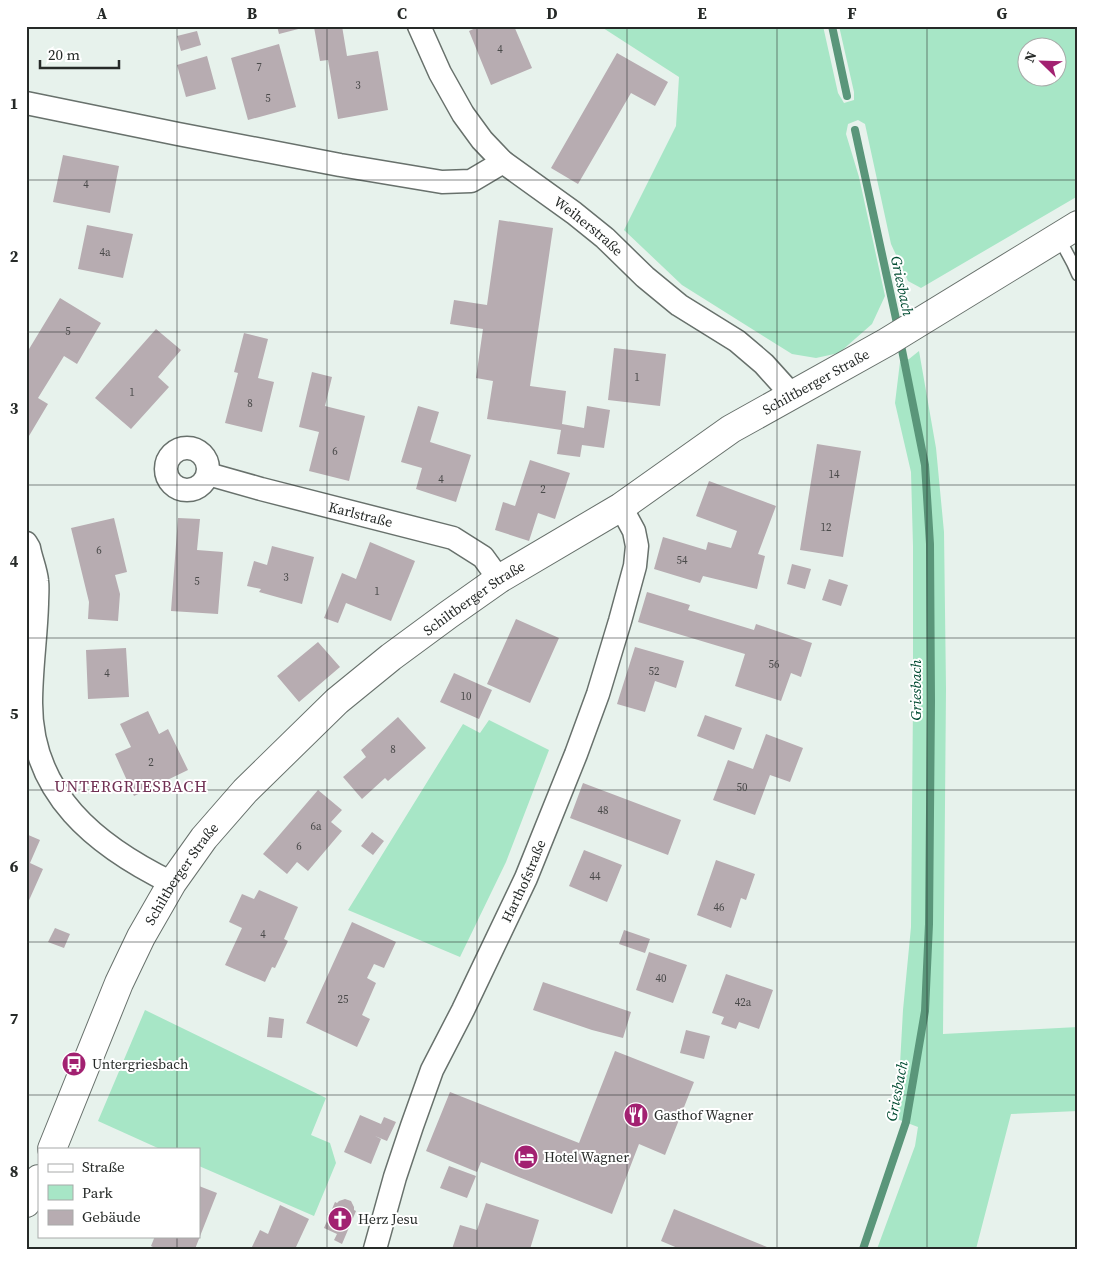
<svg xmlns="http://www.w3.org/2000/svg" width="1104" height="1275" viewBox="0 0 1104 1275" font-family="'Source Serif 4',serif">
  <style>
    .green { fill: #a7e6c6; fill-rule: evenodd }
    .lines { fill: none; stroke-linecap: round; stroke-linejoin: round }
    .stream { stroke: #5a967a; stroke-width: 8 }
    .building { fill: #b7acb1 }
    .lane-casing { stroke: #68716c; stroke-width: 14 }
    .street-casing { stroke: #68716c; stroke-width: 25 }
    .secondary-casing { stroke: #68716c; stroke-width: 30 }
    .lane { stroke: #fff; stroke-width: 11 }
    .street { stroke: #fff; stroke-width: 22 }
    .secondary { stroke: #fff; stroke-width: 28 }
    .grid { fill: none; stroke: #262a28; stroke-width: 1; stroke-opacity: 0.55 }
    .labels { text-anchor: middle; stroke-width: 4; stroke-linejoin: round; paint-order: stroke }
    .number-label { font-size: 11px; fill: #4a4a4a }
    .street-label { font-size: 14px; fill: #262a28; stroke: #fff }
    .poi-label { font-size: 14px; fill: #262a28; stroke: #fff; text-anchor: start }
    .water-label { font-size: 15px; font-style: italic; fill: #014b31; stroke: #fff }
    .quarter-label { font-size: 16px; letter-spacing: 1px; fill: #703053; stroke: #fff }
    .neatline { fill: none; stroke: #262a28; stroke-width: 2 }
    .grid-label { font-size: 16px; text-anchor: middle; font-weight: bold; fill: #262a28 }
  </style>
  <rect width="100%" height="100%" fill="#e7f2ec"/>
  <path class="green" d="M600,26H823L838,93L844,103L854,100V92L839,26H1078V196L921,288L908,281L891,244L865,124L858,120L848,124L846,134L859,177L885,296L872,324L839,353L816,358L792,354L682,285L624,230L676,126L679,77ZM1026,48H1056V78H1026Z
    M919,351L936,448L944,532L946,689L943,1034L1078,1027V1111L1011,1114L976,1249H877L915,1146L918,1127L897,1119L903,1010L911,927L913,702V546L911,472L895,403L900,362L909,359Z
    M489,720L549,750L506,862L460,957L348,910L463,724L480,733Z
    M145,1010L326,1098L311,1135L330,1143L336,1163L314,1216L199,1166V1149H160L98,1121Z"/>
  <g class="lines">
    <path class="stream" d="M832,26L847,96
      M855,130L898,328
      M863,1249L906,1122L925,1011L929,924L931,701L930,544L925,465L900,340"/>
  </g>
  <path class="building" d="M277,26H306V27L279,34Z
    M320,26H342L347,56L378,51L388,110L338,119L328,60L320,61L314,27Z
    M480,26H514L532,68L491,85L469,31Z
    M197,31L201,45L181,51L177,36Z
    M279,44L296,107L248,120L231,58Z
    M617,53L668,82L655,106L631,93L578,184L551,168Z
    M207,56L216,89L186,97L177,65Z
    M63,155L119,166L110,213L53,202Z
    M499,220L553,228L530,386L566,391L562,424L584,428L587,406L610,410L604,448L582,445L580,457L557,454L561,430L487,419L493,381L476,378L483,329L450,324L454,300L487,305Z
    M87,225L133,234L123,278L78,269Z
    M60,298L101,323L77,364L64,356L38,398L48,404L26,441V354Z
    M156,329L181,350L158,377L169,387L131,429L95,398Z
    M244,333L268,339L258,378L274,382L262,432L225,423L238,373L234,372Z
    M614,348L666,354L660,406L608,400Z
    M312,372L332,377L325,406L365,416L349,481L309,471L319,432L299,427Z
    M418,406L439,412L430,442L471,455L456,502L416,489L422,468L401,462Z
    M817,444L861,451L843,557L800,550Z
    M530,460L570,473L555,519L538,513L529,541L495,530L503,502L515,506Z
    M709,481L776,506L758,554L765,556L757,589L703,576L700,583L654,569L663,537L706,550L708,542L731,548L737,531L696,516Z
    M114,518L127,572L115,575L120,594L118,621L88,619L89,602L71,528Z
    M178,518L200,519L197,550L223,552L218,614L171,611Z
    M370,542L415,561L391,621L346,603L338,623L324,618L342,573L356,579Z
    M272,546L314,557L302,604L259,592L261,589L247,586L254,561L267,565Z
    M792,564L811,569L805,589L787,584Z
    M829,579L848,585L841,606L822,600Z
    M647,592L690,605L688,610L754,630L756,624L812,643L801,677L791,673L781,701L735,686L745,654L638,622Z
    M516,619L559,638L530,703L487,684Z
    M318,642L340,667L299,702L277,676Z
    M635,647L684,661L676,688L655,681L645,712L617,704Z
    M126,648L129,697L88,699L86,650Z
    M454,673L492,690L479,719L440,702Z
    M148,711L159,734L168,729L188,770L134,796L115,754L131,747L120,724Z
    M705,715L742,728L734,750L697,736Z
    M398,717L426,748L388,781L385,778L362,799L343,777L366,757L361,750Z
    M766,734L803,748L790,782L770,775L755,815L713,800L728,760L753,769Z
    M583,783L681,820L668,855L570,818Z
    M318,790L342,810L331,822L342,831L308,871L297,862L287,874L263,854Z
    M372,832L384,841L373,855L361,846Z
    M26,834L40,840L30,863L43,869L26,907Z
    M584,850L622,865L607,902L569,886Z
    M716,860L755,874L746,900L741,898L731,928L697,915Z
    M259,890L298,907L284,939L288,941L275,968L272,967L265,982L225,965L242,928L229,922L242,894L254,899Z
    M352,922L396,942L384,968L374,964L367,978L376,983L362,1015L370,1019L357,1047L306,1023Z
    M55,928L70,934L64,948L48,942Z
    M624,930L650,939L645,953L619,944Z
    M649,952L687,965L673,1003L636,990Z
    M726,974L773,990L759,1029L739,1022L736,1029L721,1024L724,1017L712,1013Z
    M543,982L631,1012L623,1038L592,1030L533,1010Z
    M269,1017L284,1019L282,1038L267,1037Z
    M686,1030L710,1036L704,1059L680,1053Z
    M615,1051L694,1082L665,1155L639,1144L612,1214L481,1162L477,1172L426,1151L450,1092L579,1143Z
    M360,1115L381,1124L384,1117L396,1122L387,1141L375,1136L381,1139L371,1164L344,1152Z
    M449,1166L476,1176L467,1198L440,1188Z
    M199,1186L217,1193L195,1249H157L151,1246L155,1236H199Z
    M345,1199L351,1201L354,1207V1210L356,1211L342,1244L334,1240L337,1234L324,1228L335,1202L337,1203L339,1201Z
    M486,1203L539,1220L530,1249H452L460,1225L477,1230Z
    M280,1205L309,1219L296,1247L301,1249H251L260,1230L268,1234Z
    M674,1209L772,1249H680L661,1241Z"/>
  <g class="lines">
    <defs>
      <path id="lane" d="M1058,236L1073,264L1078,275"/>
      <g id="street">
        <path id="s1" d="M419,26L440,73L463,114L482,140L503,162L574,213L605,238L645,277L679,305L737,341L764,364L792,395"/>
        <path d="M26,103L178,134L340,165L442,182L471,181L503,162"/>
        <circle cx="187" cy="469" r="21"/>
        <path id="s2" d="M208,474L261,489L453,538L483,557L499,579"/>
        <path d="M26,543L29,548C31,559 36,570 37,581C38,588 37,597 37,604C36,637 31,670 31,703C31,794 96,846 172,883"/>
        <path id="s3" d="M375,1249L395,1177L412,1126L432,1070L463,1010L526,878L576,754L598,694L620,621L635,566L637,546L634,531L621,507"/>
      </g>
      <g id="secondary">
        <path id="s4" d="M52,1149L119,983L141,937L172,883L204,838L245,791L337,701L391,657L448,615L499,579L621,507L731,429L887,342L1078,225"/>
        <path d="M26,1203L39,1179"/>
      </g>
    </defs>
    <use href="#lane" class="lane-casing"/>
    <use href="#street" class="street-casing"/>
    <use href="#secondary" class="secondary-casing"/>
    <use href="#lane" class="lane"/>
    <use href="#street" class="street"/>
    <use href="#secondary" class="secondary"/>
  </g>
  <path class="grid" d="M177,26V1149M327,26V1249M477,26V1249M627,26V1249M777,26V1249M927,26V1249M26,180H1078M26,332H1078M26,485H1078M26,638H1078M26,790H1078M26,942H1078M26,1095H1078M177,1236V1249"/>
  <defs>
    <symbol id="bus-disc" viewBox="-11 -11 22 22"><circle r="9.5" fill="#a22171" stroke="#fff"/><path d="M-5-6H5V4H4V6H2V4H-2V6H-4V4H-5ZM-3.5-4V0h7V-4ZM-3.5 1.2v1.5H-2V1.2ZM2 1.2v1.5H3.5V1.2Z" fill="#fff"/></symbol>
    <symbol id="restaurant-disc" viewBox="-11 -11 22 22"><circle r="9.5" fill="#a22171" stroke="#fff"/><path d="M-5-6h1v4h1v-4h1v4h1v-4h1v5L-1.5 .5V6h-2V.5L-5-1ZM5-6V6H3V1.5H1.5Q1.5-4 5-6Z" fill="#fff"/></symbol>
    <symbol id="hotel-disc" viewBox="-11 -11 22 22"><circle r="9.5" fill="#a22171" stroke="#fff"/><path d="M-6-4.5h1.5V1H6V5H4.5V3h-9V5H-6ZM-4 0a1.8 1.8 0 1 1 3.6 0ZM.5 0V-2.5h3Q6-2.5 6 0Z" fill="#fff"/></symbol>
    <symbol id="church-disc" viewBox="-11 -11 22 22"><circle r="9.5" fill="#a22171" stroke="#fff"/><path d="M-1.2-6h2.4v3.5h3.3v2.4h-3.3V6h-2.4V-.1h-3.3v-2.4h3.3Z" fill="#fff"/></symbol>
  </defs>
  <g fill-rule="evenodd">
    <use href="#bus-disc" x="60" y="1050" width="28" height="28"/>
    <use href="#restaurant-disc" x="622" y="1101" width="28" height="28"/>
    <use href="#hotel-disc" x="512" y="1143" width="28" height="28"/>
    <use href="#church-disc" x="326" y="1205" width="28" height="28"/>
  </g>
  <g class="labels">
    <g class="number-label">
      <text x="500" y="53">4</text>
      <text x="259" y="71">7</text>
      <text x="358" y="89">3</text>
      <text x="268" y="102">5</text>
      <text x="86" y="188">4</text>
      <text x="105" y="256">4a</text>
      <text x="68" y="335">5</text>
      <text x="637" y="381">1</text>
      <text x="132" y="396">1</text>
      <text x="250" y="407">8</text>
      <text x="335" y="455">6</text>
      <text x="834" y="478">14</text>
      <text x="441" y="483">4</text>
      <text x="543" y="493">2</text>
      <text x="826" y="531">12</text>
      <text x="99" y="554">6</text>
      <text x="682" y="564">54</text>
      <text x="286" y="581">3</text>
      <text x="197" y="585">5</text>
      <text x="377" y="595">1</text>
      <text x="774" y="668">56</text>
      <text x="654" y="675">52</text>
      <text x="107" y="677">4</text>
      <text x="466" y="700">10</text>
      <text x="393" y="753">8</text>
      <text x="151" y="766">2</text>
      <text x="742" y="791">50</text>
      <text x="603" y="814">48</text>
      <text x="316" y="830">6a</text>
      <text x="299" y="850">6</text>
      <text x="595" y="880">44</text>
      <text x="719" y="911">46</text>
      <text x="263" y="938">4</text>
      <text x="661" y="982">40</text>
      <text x="343" y="1003">25</text>
      <text x="743" y="1006">42a</text>
    </g>
    <g class="street-label">
      <text dy="5" stroke="none"><textPath href="#s1" startOffset="268">Weiherstraße</textPath></text>
      <text dy="5" stroke="none"><textPath href="#s4" startOffset="1115">Schiltberger Straße</textPath></text>
      <text dy="5" stroke="none"><textPath href="#s2" startOffset="158">Karlstraße</textPath></text>
      <text dy="5" stroke="none"><textPath href="#s4" startOffset="710">Schiltberger Straße</textPath></text>
      <text dy="5" stroke="none"><textPath href="#s4" startOffset="305">Schiltberger Straße</textPath></text>
      <text dy="5" stroke="none"><textPath href="#s3" startOffset="398">Harthofstraße</textPath></text>
    </g>
    <g class="poi-label">
      <text x="92" y="1069">Untergriesbach</text>
      <text x="654" y="1120">Gasthof Wagner</text>
      <text x="544" y="1162">Hotel Wagner</text>
      <text x="358" y="1224">Herz Jesu</text>
    </g>
    <g class="water-label">
      <text transform="translate(902 286) rotate(78)" y="5">Griesbach</text>
      <text transform="translate(916 690) rotate(-90)" y="5">Griesbach</text>
      <text transform="translate(897 1091) rotate(-79)" y="5">Griesbach</text>
    </g>
    <g class="quarter-label">
      <text x="131" y="792">UNTERGRIESBACH</text>
    </g>
  </g>
  <rect width="1104" height="1275" fill="none" stroke="#ffffff" stroke-width="55"/>
  <rect x="38" y="1148" width="162" height="90" fill="#ffffff" stroke="#a8aaa9"/>
  <rect x="48" y="1164" width="25" height="8" fill="#ffffff" stroke="#a8aaa9"/>
  <text x="82" y="1172" font-size="15" fill="#262a28">Straße</text>
  <rect x="48" y="1185" width="25" height="15" fill="#a7e6c6" stroke="#a8aaa9"/>
  <text x="82" y="1198" font-size="15" fill="#262a28">Park</text>
  <rect x="48" y="1210" width="25" height="15" fill="#b7acb1" stroke="#a8aaa9"/>
  <text x="82" y="1222" font-size="15" fill="#262a28">Gebäude</text>
  <g transform="translate(1042 62) rotate(293)"><circle r="24" fill="#ffffff" stroke="#a8aaa9"/>
  <path d="M0-4L9 19L0 12L-9 19Z" fill="#a22171"/>
  <text y="-8" font-size="14" font-weight="bold" text-anchor="middle" fill="#262a28">N</text>
  </g>
  <path d="M40 60v8h79v-8" fill="none" stroke="#262a28" stroke-width="2.5"/>
  <text x="48" y="60" font-size="15" fill="#262a28" stroke="#ffffff" stroke-width="4" paint-order="stroke">20 m</text>
  <rect x="28" y="28" width="1048" height="1220" class="neatline"/>
  <g class="grid-label">
    <text x="102" y="19">A</text>
    <text x="252" y="19">B</text>
    <text x="402" y="19">C</text>
    <text x="552" y="19">D</text>
    <text x="702" y="19">E</text>
    <text x="852" y="19">F</text>
    <text x="1002" y="19">G</text>
    <text x="14" y="109">1</text>
    <text x="14" y="262">2</text>
    <text x="14" y="414">3</text>
    <text x="14" y="567">4</text>
    <text x="14" y="719">5</text>
    <text x="14" y="872">6</text>
    <text x="14" y="1024">7</text>
    <text x="14" y="1177">8</text>
  </g>
</svg>
